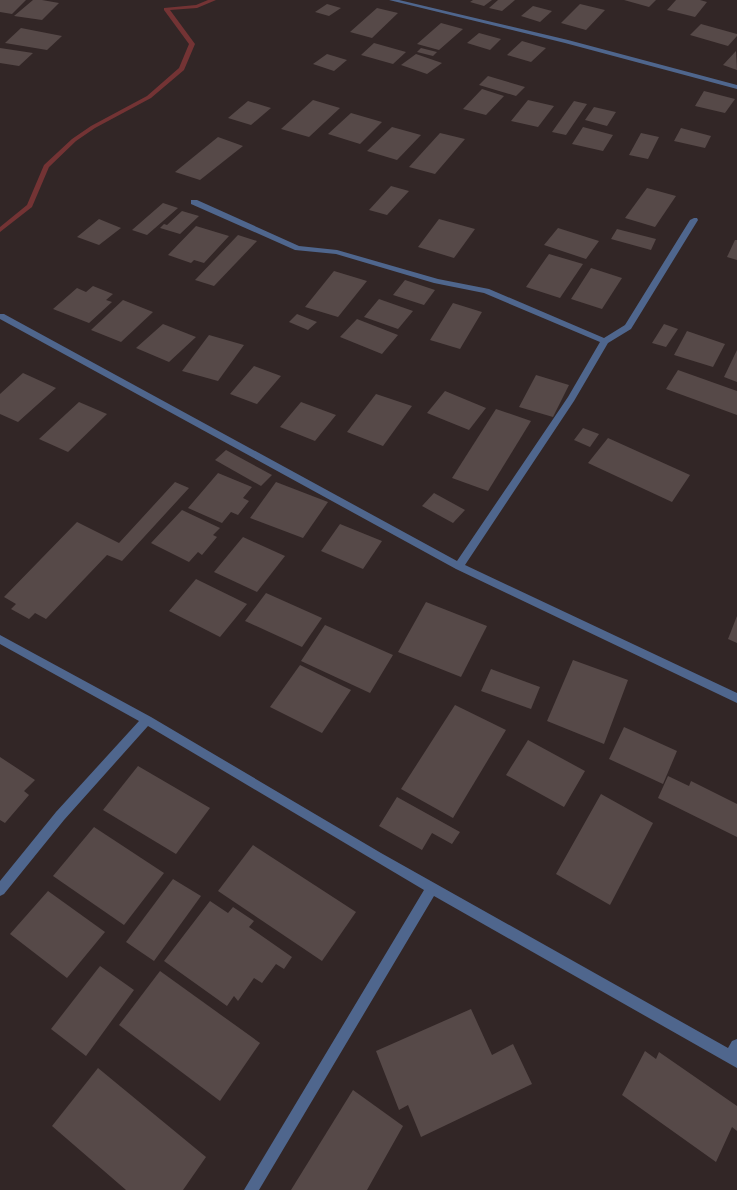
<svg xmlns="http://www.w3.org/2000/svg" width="737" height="1190" font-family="Merriweather,serif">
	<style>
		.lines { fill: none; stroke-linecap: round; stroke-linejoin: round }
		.stream { fill: #733334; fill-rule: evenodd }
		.building { fill: #564948 }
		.minor { fill: #4f668d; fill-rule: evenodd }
	</style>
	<rect width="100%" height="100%" fill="#322626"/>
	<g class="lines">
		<polygon class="stream" points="208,0 216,0 197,8 170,10 195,44 184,70 151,98 95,128 76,141 49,167 32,207 0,232 0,227 27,205 44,165 72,139 91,126 147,96 179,68 189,44 164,10 164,8 196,5"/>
	</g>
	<g class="building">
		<polygon points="0,0 26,0 12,14 0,12"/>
		<polygon points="33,0 42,0 59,3 42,20 14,16"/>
		<polygon points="473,0 492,0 484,6 470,2"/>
		<polygon points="498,0 515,0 502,11 489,8"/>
		<polygon points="624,0 656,0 649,7"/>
		<polygon points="676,0 700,0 707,2 695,17 667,10"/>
		<polygon points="327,4 341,8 329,16 315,12"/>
		<polygon points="580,4 605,10 586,30 561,23"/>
		<polygon points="533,6 552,11 540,22 521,16"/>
		<polygon points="377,8 398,13 372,38 350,32"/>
		<polygon points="441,23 463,29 439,50 417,44"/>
		<polygon points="701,24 737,34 737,36 728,46 690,35"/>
		<polygon points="21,28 62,36 47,50 5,43"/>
		<polygon points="479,33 501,39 490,50 467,43"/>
		<polygon points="522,41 546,48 531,62 507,55"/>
		<polygon points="374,43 406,52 393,64 361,55"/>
		<polygon points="0,48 33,53 19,66 0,63"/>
		<polygon points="421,48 437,52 433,56 417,52"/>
		<polygon points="736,51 737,70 723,65"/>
		<polygon points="327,54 347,60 334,71 313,64"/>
		<polygon points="416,54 442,63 427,74 401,65"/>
		<polygon points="488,76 525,87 516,96 479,85"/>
		<polygon points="482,89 504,96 486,115 463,109"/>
		<polygon points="704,91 735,99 725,113 695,106"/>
		<polygon points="313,100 340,108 309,137 281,129"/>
		<polygon points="528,100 554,106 538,127 511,121"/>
		<polygon points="248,101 271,108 251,125 228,118"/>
		<polygon points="574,101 587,104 566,135 552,132"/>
		<polygon points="594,107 616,112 607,126 585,120"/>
		<polygon points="351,113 382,122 360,144 328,134"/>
		<polygon points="392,127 421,135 397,160 367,151"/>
		<polygon points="583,127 613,135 603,151 572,144"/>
		<polygon points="681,128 711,136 705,148 674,141"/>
		<polygon points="440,133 465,139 435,174 409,167"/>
		<polygon points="641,133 659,137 648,159 629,155"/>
		<polygon points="218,137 243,146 200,180 175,172"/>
		<polygon points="391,186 409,191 387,215 369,210"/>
		<polygon points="647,188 676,196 655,227 625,218"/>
		<polygon points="163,203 178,208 147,235 132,230"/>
		<polygon points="182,211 199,216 180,234 160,228 164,224 167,225"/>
		<polygon points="99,219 121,228 99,245 77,237"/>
		<polygon points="439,219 475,229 454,258 418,247"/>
		<polygon points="196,226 229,236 204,263 194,260 191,263 168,255"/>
		<polygon points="558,228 599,241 586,259 544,245"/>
		<polygon points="617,229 656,239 651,250 611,239"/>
		<polygon points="238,235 257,241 214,286 195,280"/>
		<polygon points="735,240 737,240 737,260 727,257"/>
		<polygon points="549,254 583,264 560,298 526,287"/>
		<polygon points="591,268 622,278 602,309 571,299"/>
		<polygon points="334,271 367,281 338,317 305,307"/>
		<polygon points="405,280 435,290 424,305 393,295"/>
		<polygon points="93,286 113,294 106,300 112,302 89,323 53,309 77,288 86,292"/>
		<polygon points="379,299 413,311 398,329 364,317"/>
		<polygon points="123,300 153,312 121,342 91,330"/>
		<polygon points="453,303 482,312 460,349 430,340"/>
		<polygon points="297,314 317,322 308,330 289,322"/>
		<polygon points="357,319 398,335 382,354 340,337"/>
		<polygon points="163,324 196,337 169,362 136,348"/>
		<polygon points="664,324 678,329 666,347 652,343"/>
		<polygon points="687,331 725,344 713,367 674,355"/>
		<polygon points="209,335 244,345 218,381 182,371"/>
		<polygon points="737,350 737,382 724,377"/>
		<polygon points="254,366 281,376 257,404 230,394"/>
		<polygon points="678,370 737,391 737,415 666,389"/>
		<polygon points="23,373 56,388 18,422 0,414 0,394"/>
		<polygon points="536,375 569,385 553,417 519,407"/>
		<polygon points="445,391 486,408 469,430 427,413"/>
		<polygon points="376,394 412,406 383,446 347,432"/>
		<polygon points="79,402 107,414 68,452 39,439"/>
		<polygon points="301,402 336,415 315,441 280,427"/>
		<polygon points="496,409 531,421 488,491 452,478"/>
		<polygon points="583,428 599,434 590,447 574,440"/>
		<polygon points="608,438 690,475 672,502 588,463"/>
		<polygon points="226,450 272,475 261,486 215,460"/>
		<polygon points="218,473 252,487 243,498 249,501 238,515 231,512 222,523 188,508"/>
		<polygon points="175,482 189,488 122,561 107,555 46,619 35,613 29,619 11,609 16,604 4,597 77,522 119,543"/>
		<polygon points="276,482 328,502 303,538 250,518"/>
		<polygon points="434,493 465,510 453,523 422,506"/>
		<polygon points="182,510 220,528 213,535 217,537 202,555 198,552 189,562 151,543"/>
		<polygon points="340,524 382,541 363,569 321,551"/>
		<polygon points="243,537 285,556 257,592 214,572"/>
		<polygon points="196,579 247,604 220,637 169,611"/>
		<polygon points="266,593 322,618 302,647 245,621"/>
		<polygon points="426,602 487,626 461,677 398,652"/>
		<polygon points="737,616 737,643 728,639"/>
		<polygon points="325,625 393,655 370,693 301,661"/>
		<polygon points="573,660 628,680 604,744 547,721"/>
		<polygon points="300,665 351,690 322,733 270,707"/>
		<polygon points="491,669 540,687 531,709 481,691"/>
		<polygon points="455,705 506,730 453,818 401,789"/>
		<polygon points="624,727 677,751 663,784 609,759"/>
		<polygon points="528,740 585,771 564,807 506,775"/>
		<polygon points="0,757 35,780 24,791 29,795 5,823 0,820"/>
		<polygon points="138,766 210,808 176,854 103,810"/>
		<polygon points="668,776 689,786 691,781 737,804 737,837 658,798"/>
		<polygon points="601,794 653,823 610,905 556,874"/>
		<polygon points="397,797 460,832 452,844 432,833 422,850 379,826"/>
		<polygon points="94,827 164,873 124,925 53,876"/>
		<polygon points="253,845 356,912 322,961 218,891"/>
		<polygon points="173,879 201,896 154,961 126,942"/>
		<polygon points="48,891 105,932 67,978 10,934"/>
		<polygon points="210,901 228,913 233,907 254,921 249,927 292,957 284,969 276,964 262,983 254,978 238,1001 234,996 227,1006 164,961"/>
		<polygon points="100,966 134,990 86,1056 51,1029"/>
		<polygon points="160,971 260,1043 220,1101 119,1025"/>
		<polygon points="471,1009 492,1055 513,1044 532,1084 421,1137 408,1105 399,1110 376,1051"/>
		<polygon points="645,1051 656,1059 659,1052 737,1106 737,1131 732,1127 716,1162 622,1095"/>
		<polygon points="98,1068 206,1157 183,1190 126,1190 52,1126"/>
		<polygon points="353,1090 403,1126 367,1190 291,1190"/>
	</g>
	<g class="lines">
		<g class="minor">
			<polygon points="389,0 399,0 568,40 737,85 737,89 565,43"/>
			<polygon points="191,200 197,200 299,246 337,250 438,279 489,289 604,338 625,325 690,220 694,218 697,218 698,220 631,329 608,343 574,401 465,565 737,693 737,703 456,569 0,319 0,314 4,314 457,561 568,397 600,342 484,293 434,283 336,254 295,250 191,204"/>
			<polygon points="0,635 151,717 381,853 728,1048 732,1041 737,1039 737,1068 434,896 259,1190 244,1190 424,890 148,726 64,820 4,894 0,896 0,881 56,812 139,721 0,644"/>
		</g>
	</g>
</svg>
